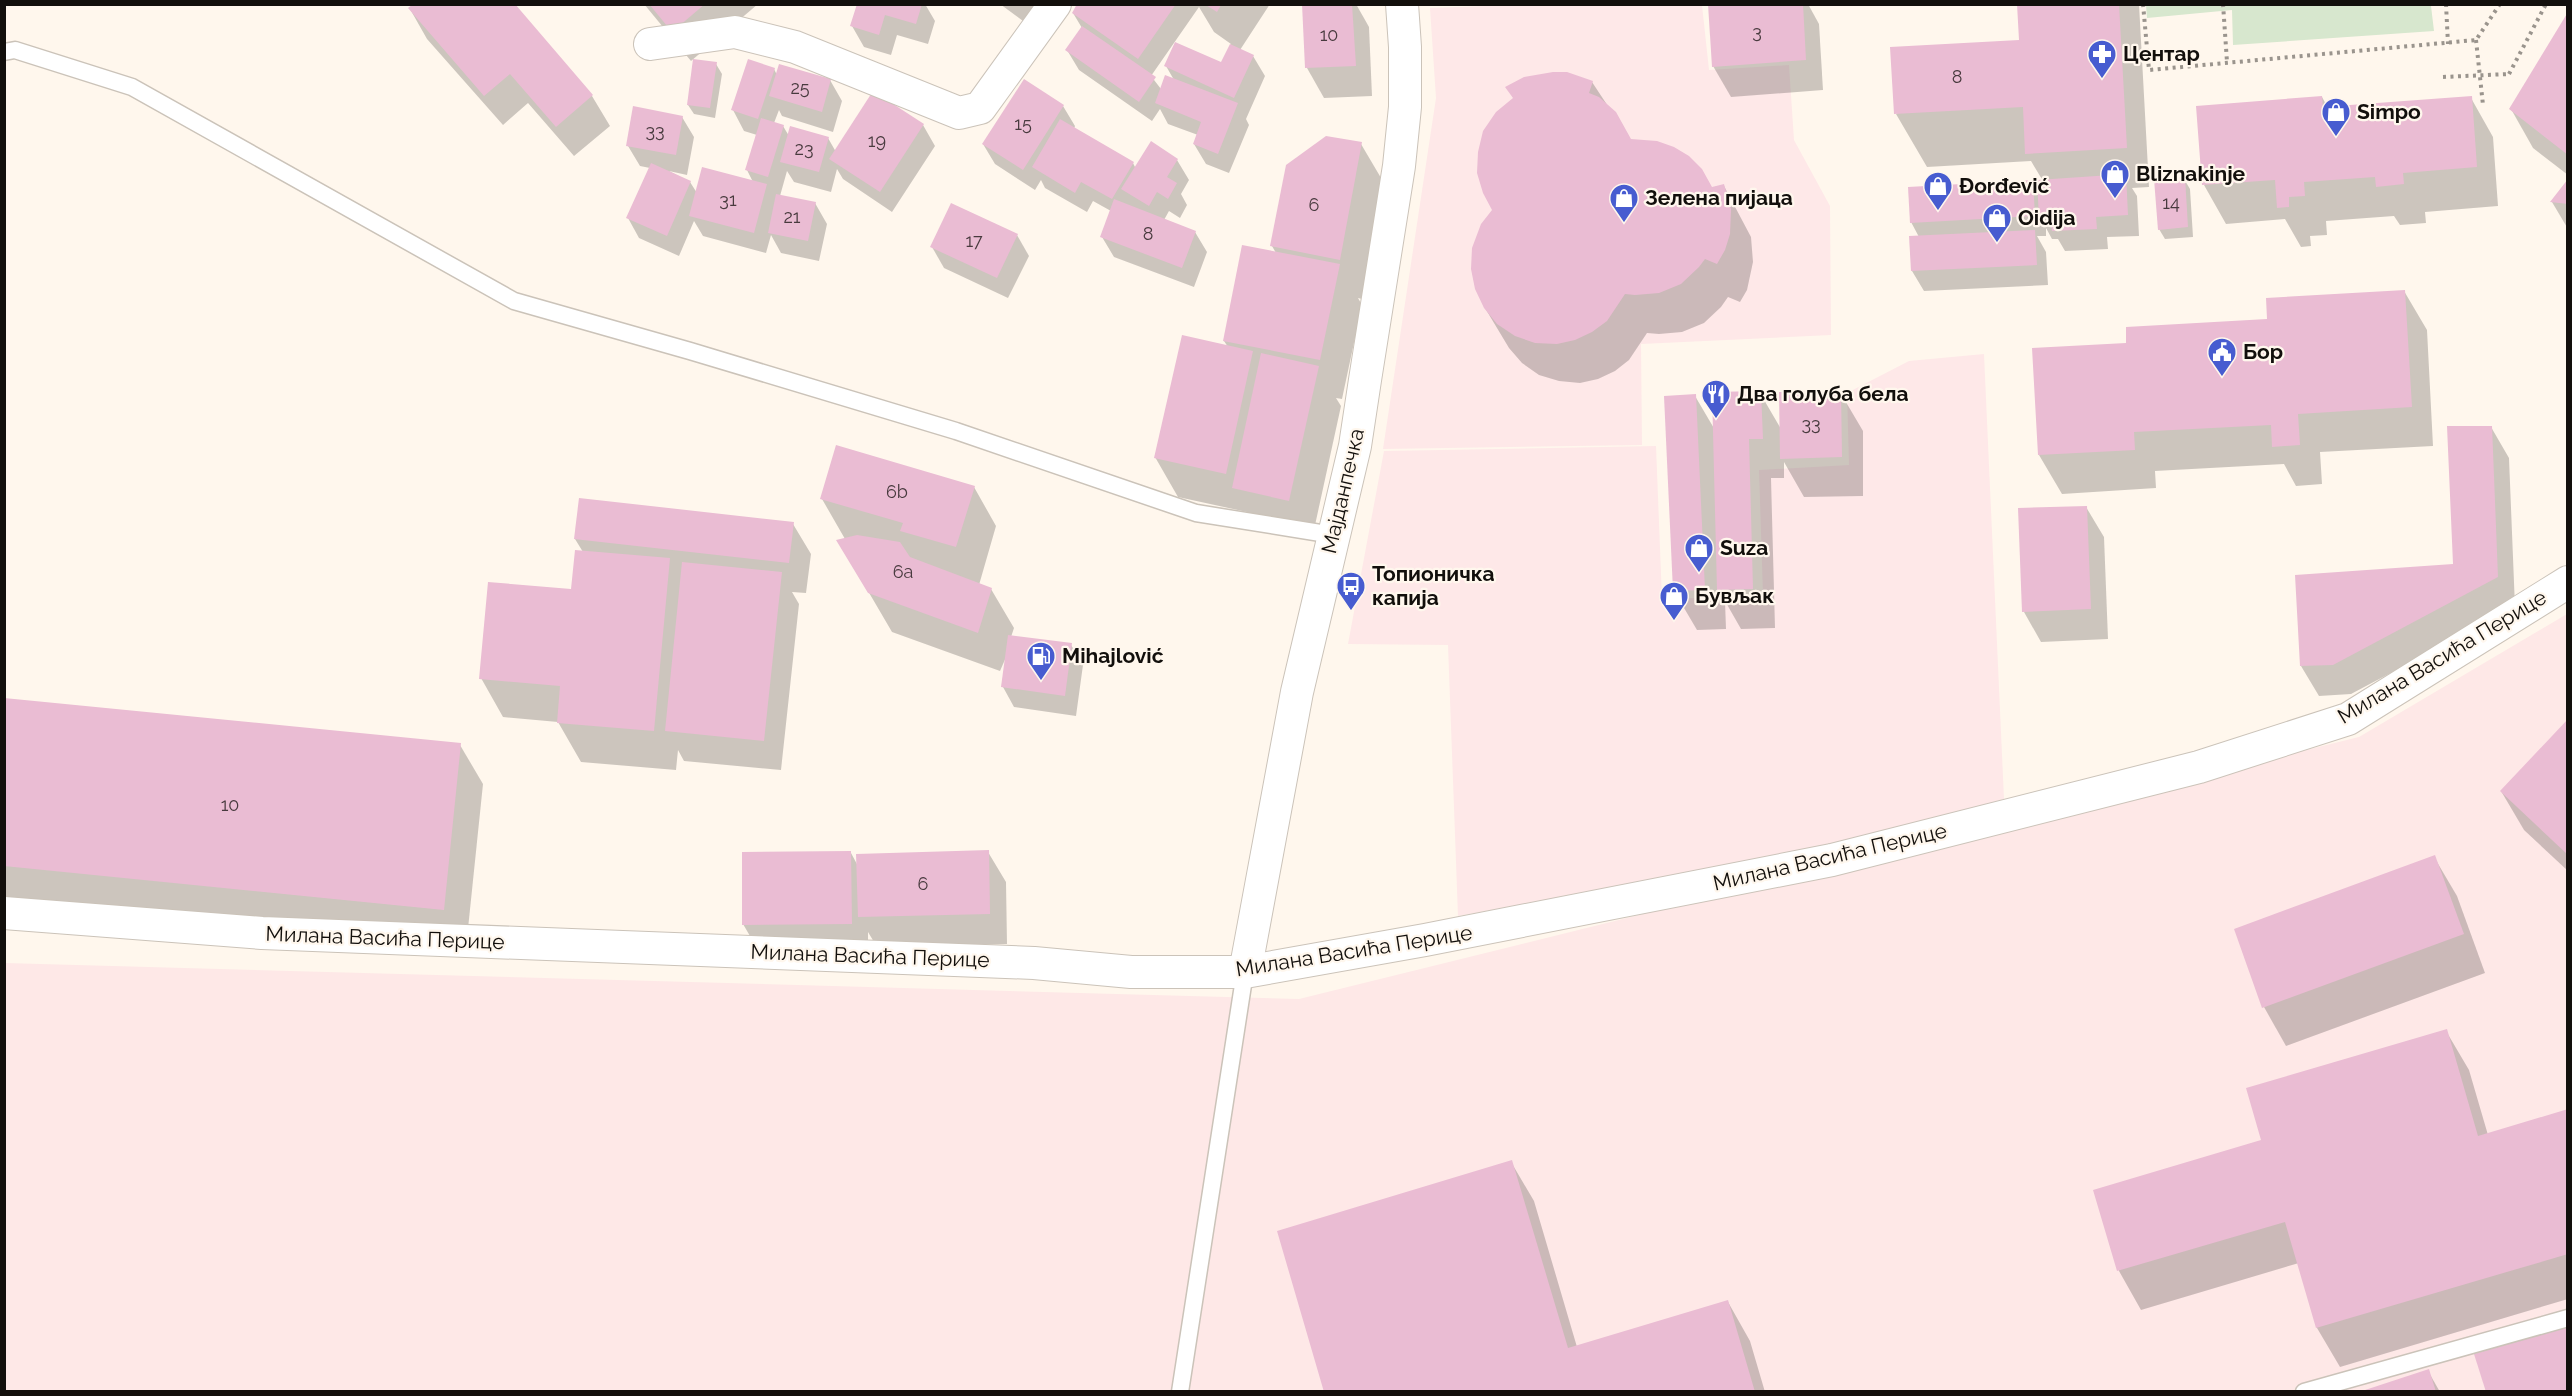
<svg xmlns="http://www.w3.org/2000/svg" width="2572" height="1396" font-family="Raleway,sans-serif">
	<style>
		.commercial { fill: #fee8e8 }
		.industrial { fill: #fee8e7 }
		.green { fill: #d7e7ce }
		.shadow { fill: #0003; fill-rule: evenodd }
		.building { fill: #eabcd3 }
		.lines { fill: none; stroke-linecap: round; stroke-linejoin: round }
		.service-casing { stroke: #cbc3b9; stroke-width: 19 }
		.minor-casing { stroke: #cbc3b9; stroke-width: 34 }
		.path { stroke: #9a948d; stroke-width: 4; stroke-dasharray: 3 4.5; stroke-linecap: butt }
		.service { stroke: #fff; stroke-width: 16 }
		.minor { stroke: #fff; stroke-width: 32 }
		.path-bridge { stroke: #9a948d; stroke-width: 4; stroke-dasharray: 3 4.5; stroke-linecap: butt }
		.labels { text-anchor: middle; stroke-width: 4.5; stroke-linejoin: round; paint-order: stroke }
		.number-label { font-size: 18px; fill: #483a3e }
		.poi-label { font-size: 21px; font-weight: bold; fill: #120f0c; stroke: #fff7ed; text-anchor: start }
		.street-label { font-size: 21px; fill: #120f0c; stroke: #fff7ed }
	</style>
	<rect width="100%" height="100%" fill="#fff7ed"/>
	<g class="commercial">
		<polygon points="1536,4 1702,5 1709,70 1789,65 1794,140 1830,206 1831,335 1641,344 1642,445 1383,449 1436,98 1430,8"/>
		<polygon points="1984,354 2004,799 1832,849 1458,916 1448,645 1348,644 1384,451 1656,446 1662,599 1763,596 1759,470 1849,465 1847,393 1909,361"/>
	</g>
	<polygon class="industrial" points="2567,614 2567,1391 5,1392 5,963 1299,999 2359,737"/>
	<polygon class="green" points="2146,5 2146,4 2459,5 2431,6 2434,31 2233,45 2232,10 2147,18"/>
	<g class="shadow">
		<polygon points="513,4 592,96 610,126 574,156 528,103 503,125 427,39 410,9"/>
		<polygon points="644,4 758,4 691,61"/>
		<polygon points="858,4 925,4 935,21 928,44 897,35 891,55 864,47 852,26"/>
		<polygon points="1000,4 1042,4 1027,24"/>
		<path d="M1079 4H1270L1240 50 1253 56 1265 76 1246 119 1249 125 1229 173 1206 164 1194 144 1198 135 1168 124 1160 109 1152 121 1079 70 1067 50 1082 28 1073 13ZM1199 7 1214 32 1231 44 1221 64 1166 66 1174 80 1161 89 1151 76Z"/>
		<polygon points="1303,4 1356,4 1369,27 1372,96 1324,98 1307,68"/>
		<polygon points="1709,4 1808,4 1819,24 1823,90 1731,97 1713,66"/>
		<polygon points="2019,4 2139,4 2149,187 2132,188 2137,196 2139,236 2107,237 2108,249 2065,251 2058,239 2052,239 2046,228 2046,236 2037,236 2046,252 2048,285 1924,291 1912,271 1911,237 1919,237 1911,222 2032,182 2039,193 2043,181 2031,161 1927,167 1896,114 2021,41"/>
		<polygon points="2568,15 2568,175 2533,148 2511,109"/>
		<polygon points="716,64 722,74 715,118 694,114 688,105"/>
		<polygon points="774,69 777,75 830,80 842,101 833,132 782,116 779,110 774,123 783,126 789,136 828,138 836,152 923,125 935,146 892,212 843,179 837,169 831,192 794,182 787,171 780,196 815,203 827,224 819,261 781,253 771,235 766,253 703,236 694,221 679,256 639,238 628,218 650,168 640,166 628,146 682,117 694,137 687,175 669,171 690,182 697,193 753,182 747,170 757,135 744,131 733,110"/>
		<polygon points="1592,82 1631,141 1711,189 1724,186 1751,237 1753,262 1747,290 1740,302 1728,297 1721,307 1704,323 1682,332 1659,334 1647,333 1629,360 1615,371 1598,379 1580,383 1559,381 1539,375 1522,363 1509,348 1485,308"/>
		<polygon points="2322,97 2328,108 2471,98 2493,137 2498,206 2425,212 2426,223 2400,225 2394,216 2326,221 2327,235 2310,236 2311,246 2301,247 2285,219 2226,224 2204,185"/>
		<polygon points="1063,106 1075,126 1074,129 1133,163 1136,169 1177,160 1189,180 1181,194 1187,205 1180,218 1169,211 1164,220 1195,232 1207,252 1194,287 1114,257 1102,237 1111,211 1093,201 1087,212 1045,188 1041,180 1035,190 995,164 983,144"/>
		<polygon points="1361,144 1384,183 1362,299 1358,298 1362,305 1342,399 1336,398 1341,406 1312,539 1256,527 1247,512 1178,497 1155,457 1228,347 1224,341 1276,253 1272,246"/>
		<polygon points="2184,179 2190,189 2193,237 2165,239 2159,229"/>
		<polygon points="2568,182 2568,229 2552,202"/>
		<polygon points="1017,235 1029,256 1008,298 944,268 932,247"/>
		<polygon points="2404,291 2427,330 2433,446 2320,452 2322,484 2296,486 2284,464 2155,471 2156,488 2062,494 2039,455 2128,344 2269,321"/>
		<polygon points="1840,392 1863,431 1863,496 1804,497 1784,462 1784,478 1771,478 1775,628 1741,629 1725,601 1726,629 1697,630 1674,591 1665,397 1695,396 1715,430 1760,393 1781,429"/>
		<polygon points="2491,427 2509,458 2515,607 2351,694 2319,696 2301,666 2455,565"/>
		<polygon points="974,487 996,526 979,585 991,589 1014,628 1011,637 1071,645 1083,665 1076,716 1014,707 1003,687 1007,655 1000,671 892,632 861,579 845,539 822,499"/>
		<polygon points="2086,507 2104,537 2108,639 2041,642 2024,612"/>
		<polygon points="793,524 811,554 806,593 792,592 799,604 781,770 684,761 678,750 676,770 581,762 558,722 503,717 481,678 573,591 583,552 575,539"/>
		<polygon points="4,699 460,745 483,784 466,948 4,902"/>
		<polygon points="2568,721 2568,871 2524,830 2501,791"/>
		<polygon points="988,852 1006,882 1007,944 877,947 868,932 868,954 761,955 743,924 851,853 858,866"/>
		<polygon points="2434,857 2457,896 2485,973 2286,1046 2264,1007"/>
		<polygon points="2446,1031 2469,1070 2488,1135 2568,1111 2568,1299 2340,1367 2317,1328 2299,1263 2141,1310 2119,1271 2095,1191 2263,1141"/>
		<polygon points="1511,1162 1534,1201 1577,1347 1728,1302 1750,1341 1765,1392 1326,1392"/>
		<polygon points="2428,1371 2440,1392 2365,1392"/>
	</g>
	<g class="building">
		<polygon points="413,4 515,4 593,95 556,127 510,74 484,96 408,8"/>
		<polygon points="649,4 705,4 672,32"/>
		<polygon points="857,4 922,4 916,24 885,15 879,35 850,26"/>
		<polygon points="1077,4 1176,4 1138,59 1072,13"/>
		<polygon points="1302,4 1352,4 1356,66 1305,68"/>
		<polygon points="1708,4 1803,4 1806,60 1712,67"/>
		<polygon points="2017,4 2119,4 2127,148 2025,154 2023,107 1894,114 1890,47 2019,40"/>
		<polygon points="1206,5 1221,5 1217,12"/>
		<polygon points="2568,12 2568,155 2509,109"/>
		<polygon points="1082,26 1156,77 1139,102 1065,50"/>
		<polygon points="1175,42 1221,62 1230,44 1254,55 1234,98 1164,66"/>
		<polygon points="693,59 717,62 710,108 687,105"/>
		<polygon points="748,59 775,68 758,119 731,110"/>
		<polygon points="779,64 831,79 822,112 769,96"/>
		<polygon points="1553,72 1567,72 1593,81 1589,93 1599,97 1616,112 1631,139 1657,141 1674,147 1689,156 1702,169 1712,187 1724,184 1731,209 1730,234 1725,250 1717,264 1705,259 1699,267 1681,284 1659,293 1635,295 1625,294 1607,321 1592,332 1575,340 1557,344 1535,343 1515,336 1497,324 1484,308 1475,289 1471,269 1472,248 1481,224 1492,210 1483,193 1477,173 1478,152 1483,131 1496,112 1513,98 1505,87 1524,77"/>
		<polygon points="1165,75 1238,103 1218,154 1193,144 1201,122 1155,103"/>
		<polygon points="1024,79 1064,105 1023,170 982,144"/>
		<polygon points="873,91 924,124 880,192 829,159"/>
		<polygon points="2322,96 2323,107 2472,96 2477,167 2403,173 2404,184 2376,187 2375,177 2304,182 2305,196 2289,197 2289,207 2277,208 2275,180 2202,185 2196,106"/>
		<polygon points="633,106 683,116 676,155 626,146"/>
		<polygon points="761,118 784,125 768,177 745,170"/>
		<polygon points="1060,119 1134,162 1112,199 1081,182 1075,193 1032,167"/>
		<polygon points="790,126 829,137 819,172 780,162"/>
		<polygon points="1326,136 1362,142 1340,260 1270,246 1286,165"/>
		<polygon points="1151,141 1178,159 1167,177 1177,183 1168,199 1157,192 1149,206 1121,189"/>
		<polygon points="651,163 691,181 667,236 626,218"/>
		<polygon points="702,167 767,184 754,233 689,216"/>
		<polygon points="2126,174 2128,215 2096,217 2097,229 2052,231 2051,218 2039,219 2037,180"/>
		<polygon points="2185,177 2188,227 2158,230 2154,179"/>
		<polygon points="2568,179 2568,204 2550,202"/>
		<polygon points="2033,180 2035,216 1910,223 1908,187"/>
		<polygon points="776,194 816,202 808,241 768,233"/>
		<polygon points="1114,199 1196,231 1182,268 1100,237"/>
		<polygon points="951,203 1018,234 997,278 930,247"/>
		<polygon points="2035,230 2037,265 1911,271 1909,236"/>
		<polygon points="1242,245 1340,264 1320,360 1223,341"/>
		<polygon points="2405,290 2412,407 2298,414 2300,445 2272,447 2271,425 2134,432 2135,450 2038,455 2032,348 2126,343 2126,327 2267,319 2266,298"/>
		<polygon points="1182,335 1253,351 1226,474 1154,458"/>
		<polygon points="1261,353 1319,366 1289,501 1232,488"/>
		<polygon points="1761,391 1763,439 1749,439 1753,589 1717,590 1712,392"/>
		<polygon points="1841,391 1842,457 1780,459 1779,392"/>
		<polygon points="1696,394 1705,590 1673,591 1664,396"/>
		<polygon points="2447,426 2492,426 2498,577 2333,665 2300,666 2295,575 2453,564"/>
		<polygon points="836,445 975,486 956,547 900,531 903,523 820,499"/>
		<polygon points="579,498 794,522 789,563 574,539"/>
		<polygon points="2087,506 2091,609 2022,612 2018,508"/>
		<polygon points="857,535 900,542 910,557 992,588 978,633 868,593 836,540"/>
		<polygon points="575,550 670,558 654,731 557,723 560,686 479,679 488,582 571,589"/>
		<polygon points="682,562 782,572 764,741 665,731"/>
		<polygon points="1008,635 1072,643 1065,696 1001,687"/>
		<polygon points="4,698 461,743 444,910 4,866"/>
		<polygon points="2568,719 2568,855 2500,791"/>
		<polygon points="989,850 990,914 858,917 856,854"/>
		<polygon points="851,851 852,924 742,925 742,852"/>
		<polygon points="2435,855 2464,934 2262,1008 2234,929"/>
		<polygon points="2447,1029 2478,1136 2568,1109 2568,1254 2316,1328 2285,1222 2117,1271 2093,1190 2261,1140 2246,1088"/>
		<polygon points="1512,1160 1568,1348 1728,1300 1755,1392 1324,1392 1277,1231"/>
		<polygon points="2568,1324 2568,1392 2486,1392 2474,1354"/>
		<polygon points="2429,1369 2436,1392 2362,1392 2362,1391"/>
	</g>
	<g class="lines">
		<g class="service-casing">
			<g id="service">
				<polyline points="4,52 15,50 132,87 514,301 690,351 956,431 1196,513 1333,535"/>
				<polyline points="1180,1392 1245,972"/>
				<polyline points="2304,1392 2568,1318"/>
			</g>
		</g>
		<g class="minor-casing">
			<g id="minor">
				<polyline points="650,44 735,32 795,47 959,113 980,108 1055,4"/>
				<polyline points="4,913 262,933 1034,963 1131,972 1245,972 1425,940 1832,860 2199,767 2348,719 2568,582"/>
				<polyline points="1245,972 1297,692 1355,446 1365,380 1399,166 1405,107 1405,47 1402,4"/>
			</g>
		</g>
		<g class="path">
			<polyline points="2143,4 2149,70 2476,40 2500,4"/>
			<polyline points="2223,4 2227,62"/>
			<polyline points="2446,4 2448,44"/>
			<polyline points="2476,40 2483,105"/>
			<polyline points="2509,74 2546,4"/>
		</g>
		<use href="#service" class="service"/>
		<use href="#minor" class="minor"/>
		<polyline class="path-bridge" points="2443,77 2509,74"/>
	</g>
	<defs>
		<g id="pharmacy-pin" transform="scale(1.5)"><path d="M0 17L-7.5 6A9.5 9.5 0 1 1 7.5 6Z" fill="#475cd0" stroke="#fff7ed"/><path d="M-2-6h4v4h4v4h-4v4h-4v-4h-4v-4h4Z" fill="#fff"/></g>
		<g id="shop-pin" transform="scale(1.5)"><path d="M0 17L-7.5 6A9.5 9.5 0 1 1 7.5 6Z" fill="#475cd0" stroke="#fff7ed"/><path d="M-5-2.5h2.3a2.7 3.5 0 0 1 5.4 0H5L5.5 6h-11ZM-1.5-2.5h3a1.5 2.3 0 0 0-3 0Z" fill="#fff"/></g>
		<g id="civic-pin" transform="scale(1.5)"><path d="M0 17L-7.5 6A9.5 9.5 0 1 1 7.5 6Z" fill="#475cd0" stroke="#fff7ed"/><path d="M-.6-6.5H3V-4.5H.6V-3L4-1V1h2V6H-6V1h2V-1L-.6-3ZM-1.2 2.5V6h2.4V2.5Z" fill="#fff"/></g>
		<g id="restaurant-pin" transform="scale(1.5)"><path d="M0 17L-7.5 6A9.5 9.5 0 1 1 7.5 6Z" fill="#475cd0" stroke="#fff7ed"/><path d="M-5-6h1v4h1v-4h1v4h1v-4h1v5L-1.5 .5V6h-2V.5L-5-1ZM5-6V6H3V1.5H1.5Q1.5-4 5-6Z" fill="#fff"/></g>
		<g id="bus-pin" transform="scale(1.5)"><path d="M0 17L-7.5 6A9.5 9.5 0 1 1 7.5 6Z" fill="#475cd0" stroke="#fff7ed"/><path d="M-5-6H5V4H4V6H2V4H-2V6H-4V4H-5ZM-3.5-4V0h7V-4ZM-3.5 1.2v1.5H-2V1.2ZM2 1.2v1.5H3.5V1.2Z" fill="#fff"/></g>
		<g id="fuel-pin" transform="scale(1.5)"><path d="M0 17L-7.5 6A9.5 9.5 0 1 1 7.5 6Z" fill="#475cd0" stroke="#fff7ed"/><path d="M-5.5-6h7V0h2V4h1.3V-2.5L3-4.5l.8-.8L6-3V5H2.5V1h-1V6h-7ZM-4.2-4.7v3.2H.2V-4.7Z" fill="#fff"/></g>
	</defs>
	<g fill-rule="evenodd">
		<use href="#pharmacy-pin" x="2102" y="54"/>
		<use href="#shop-pin" x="2336" y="112"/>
		<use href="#shop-pin" x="2115" y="174"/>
		<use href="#shop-pin" x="1938" y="186"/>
		<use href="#shop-pin" x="1624" y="198"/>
		<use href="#shop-pin" x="1997" y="218"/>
		<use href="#civic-pin" x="2222" y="352"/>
		<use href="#restaurant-pin" x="1716" y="394"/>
		<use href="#shop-pin" x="1699" y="548"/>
		<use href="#bus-pin" x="1351" y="586"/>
		<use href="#shop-pin" x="1674" y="596"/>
		<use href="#fuel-pin" x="1041" y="656"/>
	</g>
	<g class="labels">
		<g class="number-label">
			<text x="1757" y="38">3</text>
			<text x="1329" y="41">10</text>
			<text x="1957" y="83">8</text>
			<text x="800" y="94">25</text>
			<text x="1023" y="130">15</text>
			<text x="655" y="137">33</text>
			<text x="877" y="147">19</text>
			<text x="804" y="155">23</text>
			<text x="728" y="206">31</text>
			<text x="2171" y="209">14</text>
			<text x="1314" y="211">6</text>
			<text x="792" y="223">21</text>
			<text x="1148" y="240">8</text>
			<text x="974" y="247">17</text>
			<text x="1811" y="430">33</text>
			<text x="897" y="498">6b</text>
			<text x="903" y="578">6a</text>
			<text x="230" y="811">10</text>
			<text x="923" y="890">6</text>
		</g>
		<g class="poi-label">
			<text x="2123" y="61">Центар</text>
			<text x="2357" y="119">Simpo</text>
			<text x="2136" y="181">Bliznakinje</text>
			<text x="1959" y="193">Đorđević</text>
			<text x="1645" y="205">Зелена пијаца</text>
			<text x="2018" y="225">Oidija</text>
			<text x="2243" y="359">Бор</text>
			<text x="1737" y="401">Два голуба бела</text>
			<text x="1720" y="555">Suza</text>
			<text x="1372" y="581">Топионичка<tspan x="1372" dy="24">капија</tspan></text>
			<text x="1695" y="603">Бувљак</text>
			<text x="1062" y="663">Mihajlović</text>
		</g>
		<g class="street-label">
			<text transform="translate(1343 491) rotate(-77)" y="7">Мајданпечка</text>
			<text transform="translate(2442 657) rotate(-31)" y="7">Милана Васића Перице</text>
			<text transform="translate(1830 857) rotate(-13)" y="7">Милана Васића Перице</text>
			<text transform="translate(385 938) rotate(2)" y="7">Милана Васића Перице</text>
			<text transform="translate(1354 951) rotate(-9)" y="7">Милана Васића Перице</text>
			<text transform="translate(870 956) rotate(2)" y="7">Милана Васића Перице</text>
		</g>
	</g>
	<rect width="2572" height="1396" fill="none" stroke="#120f0c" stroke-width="12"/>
</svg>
